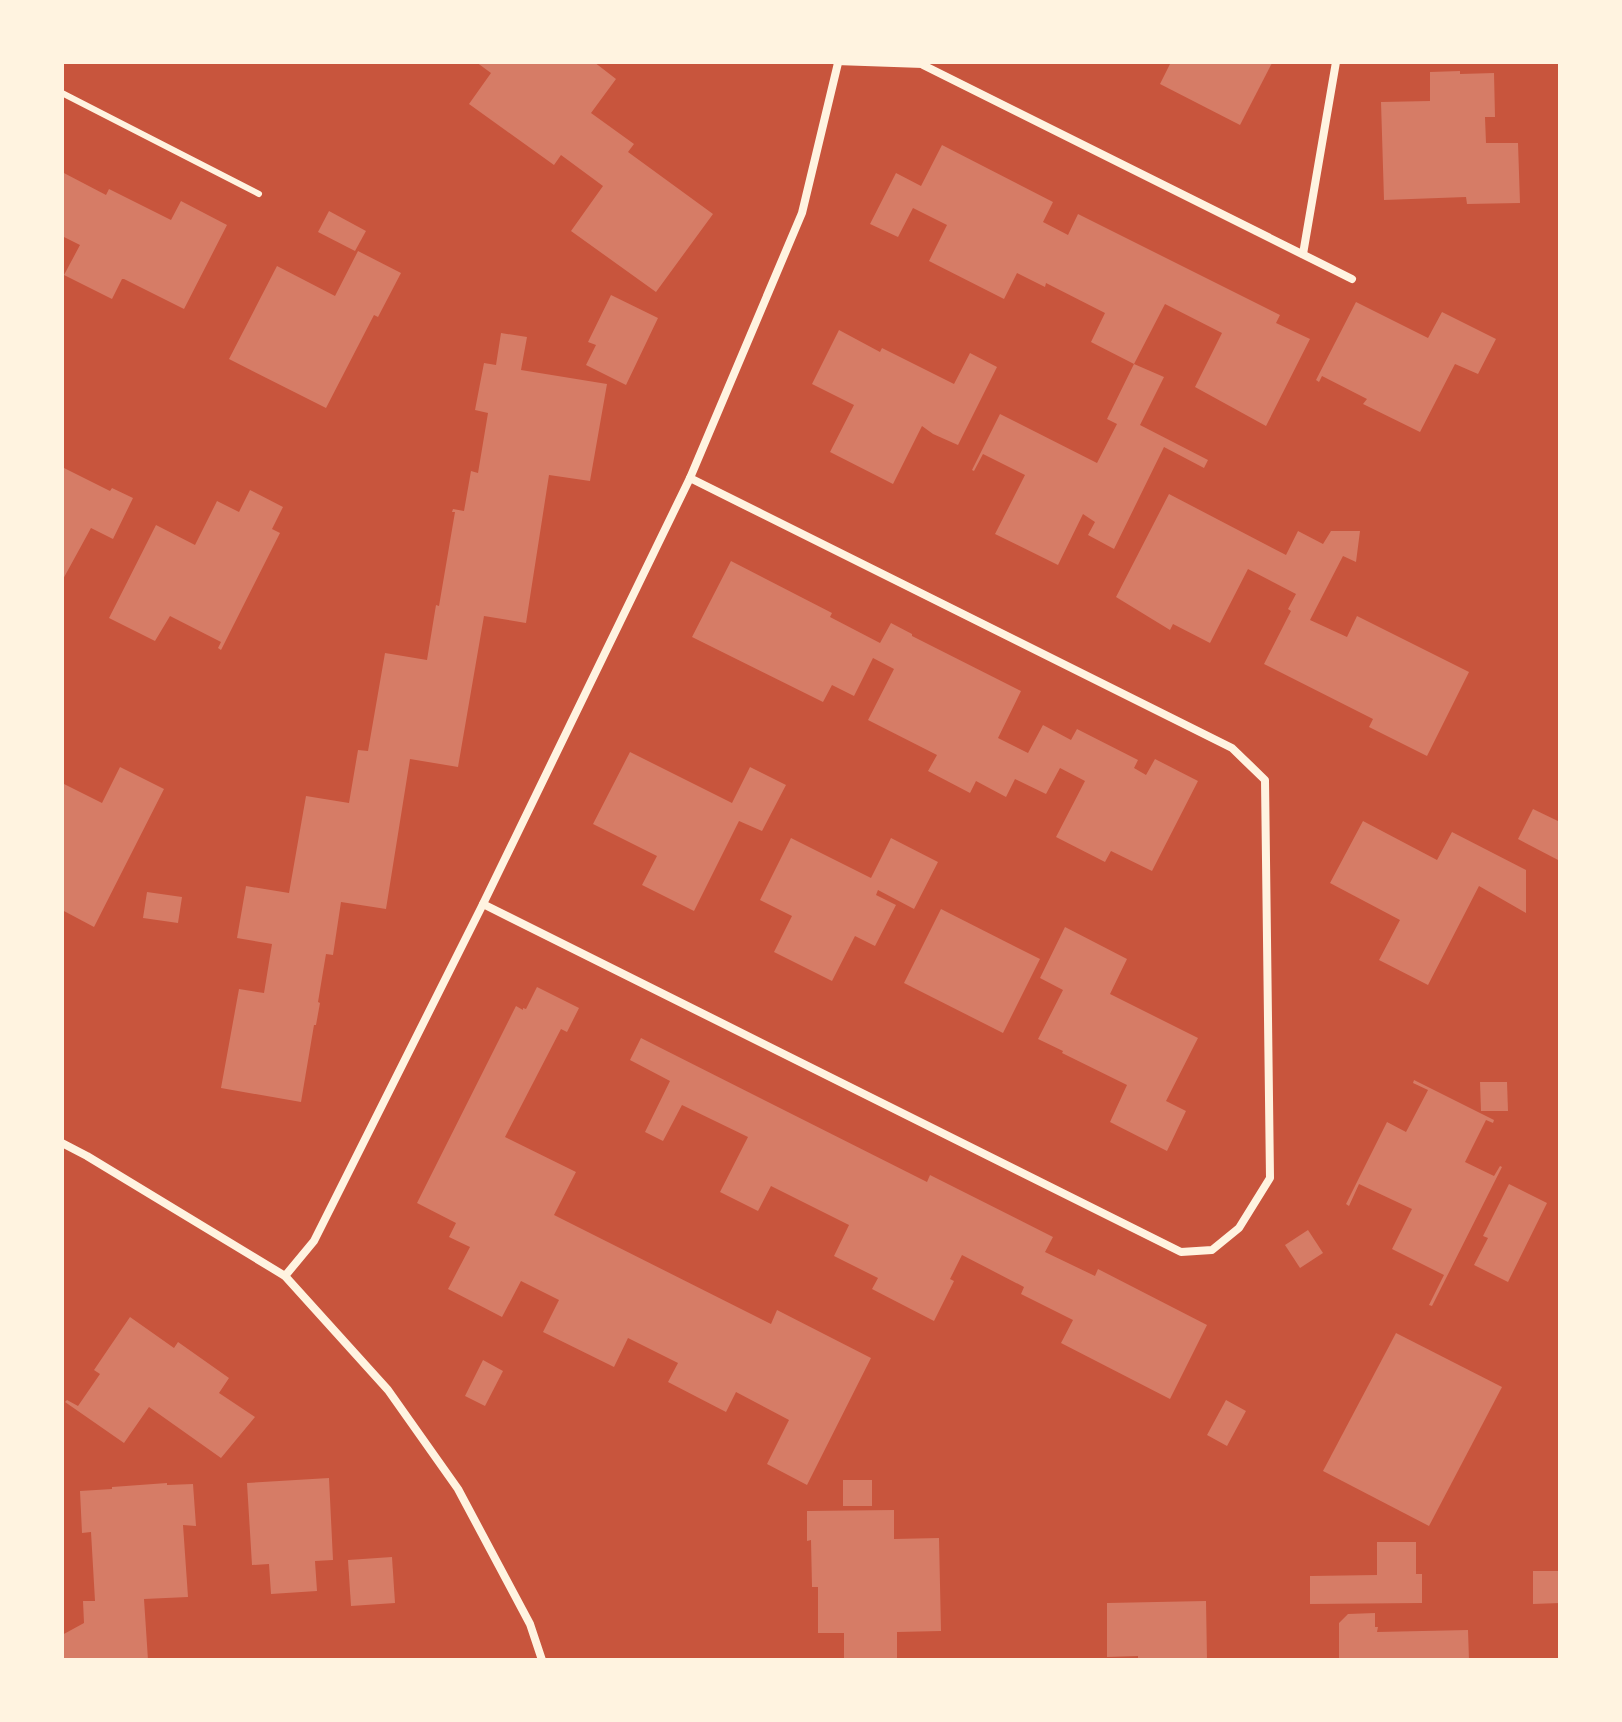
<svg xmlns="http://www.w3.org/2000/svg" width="1622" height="1722" font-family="Mulish,sans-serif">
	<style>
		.building { fill: #d67c66 }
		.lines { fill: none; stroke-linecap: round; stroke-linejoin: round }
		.service { stroke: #fff3e0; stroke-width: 6 }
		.minor { stroke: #fff3e0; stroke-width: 8 }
	</style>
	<rect width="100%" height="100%" fill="#c8553d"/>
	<g class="building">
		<polygon points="476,62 594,62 616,79 591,113 634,144 628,152 713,214 656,292 571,231 603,186 561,155 554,165 469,104 491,73"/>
		<polygon points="1171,62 1270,62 1272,63 1240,125 1160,84"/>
		<polygon points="1460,71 1460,74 1494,73 1495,117 1485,117 1486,143 1518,143 1520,203 1467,204 1466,197 1384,200 1381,102 1430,101 1430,72"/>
		<polygon points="942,145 1053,202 1043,222 1068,235 1078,214 1280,315 1276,323 1310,339 1266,426 1195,387 1222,333 1165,304 1134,364 1164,377 1140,425 1208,460 1204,468 1164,447 1114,549 1088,535 1095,522 1083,514 1058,565 995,534 1025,475 983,454 974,471 972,470 1000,414 1097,463 1117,424 1107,419 1134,364 1091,342 1105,313 1046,283 1045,287 1017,273 1004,299 929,261 947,225 913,208 898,237 870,224 896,173 921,186"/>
		<polygon points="62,172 106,195 109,189 171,220 181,201 227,225 184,309 124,279 122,279 112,299 64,275 80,245 62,236"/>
		<polygon points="329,211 366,231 355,251 318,232"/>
		<polygon points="358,251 401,273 378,317 374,315 326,408 229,359 277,266 335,296"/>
		<polygon points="611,295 658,318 626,385 586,365 596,345 588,342"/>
		<polygon points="1356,302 1428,338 1442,312 1496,339 1478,374 1455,364 1420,432 1363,404 1367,399 1322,376 1319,382 1316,380"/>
		<polygon points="839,330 880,352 882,348 954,384 970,353 997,367 958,445 933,434 922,426 893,484 830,452 854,405 812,384"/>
		<polygon points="501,333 527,337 521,370 607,384 590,481 549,475 526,623 484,616 458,767 410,759 386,909 341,902 333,955 326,954 318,1002 320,1003 316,1025 314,1025 301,1102 221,1088 239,989 264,993 272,944 237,938 246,886 289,893 306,796 349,803 358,750 368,751 385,653 427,660 436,605 439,606 455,512 452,512 453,509 464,511 471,471 478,473 488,413 475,410 484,363 496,365"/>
		<polygon points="62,467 110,491 112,488 133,498 113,539 91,528 62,581"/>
		<polygon points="250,490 283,507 272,529 280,533 221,650 218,648 221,642 170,616 155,641 109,618 156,525 195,545 217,501 239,512"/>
		<polygon points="1169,494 1286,555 1298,531 1323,544 1331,531 1360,531 1356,562 1343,556 1310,620 1347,637 1357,616 1469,672 1427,756 1369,727 1373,719 1264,664 1291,611 1288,609 1296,594 1248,569 1210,643 1173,624 1170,630 1116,597"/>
		<polygon points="731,561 832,613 830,617 880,643 891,623 912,634 912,636 1021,691 998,738 1028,753 1043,725 1071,740 1077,729 1138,760 1134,768 1146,775 1155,759 1198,781 1152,871 1111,851 1105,862 1056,837 1085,781 1060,768 1046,794 1015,779 1006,797 976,781 970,793 928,771 937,755 868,720 894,669 873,658 854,696 832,685 823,702 692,637"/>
		<polygon points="630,752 732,803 750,767 786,785 762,831 739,821 694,911 642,885 657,856 593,824"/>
		<polygon points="120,767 164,789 94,927 62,910 62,783 102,803"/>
		<polygon points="1533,809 1560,822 1560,861 1518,839"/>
		<polygon points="1363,821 1437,860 1452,832 1526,870 1526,913 1479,886 1428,985 1379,960 1400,920 1330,883"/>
		<polygon points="791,838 871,878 891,838 938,862 914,909 878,890 876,895 896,905 875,946 855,936 832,981 774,952 792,916 760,900"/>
		<polygon points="147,892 182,897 178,923 143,918"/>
		<polygon points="941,909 1040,959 1003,1033 904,983"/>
		<polygon points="1065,927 1127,959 1110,994 1198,1038 1166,1101 1186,1111 1167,1151 1110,1122 1127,1085 1062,1053 1063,1051 1038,1039 1063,990 1040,978"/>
		<polygon points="537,987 579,1008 567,1032 561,1029 505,1137 576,1172 554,1215 771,1324 777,1310 871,1358 807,1485 767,1464 789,1420 736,1392 726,1412 668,1382 678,1363 628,1338 614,1367 543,1332 559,1300 521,1281 502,1317 448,1289 470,1247 449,1237 456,1223 417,1203 516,1006 523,1010 523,1008 526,1009"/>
		<polygon points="641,1038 927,1182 930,1175 1053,1237 1045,1252 1095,1276 1098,1269 1207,1325 1170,1399 1061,1343 1073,1320 1021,1294 1024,1287 962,1255 950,1279 954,1281 934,1321 872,1289 878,1278 834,1256 849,1225 771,1186 758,1211 720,1192 748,1137 682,1105 663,1141 645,1132 670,1081 630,1060"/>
		<polygon points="1414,1080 1494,1120 1493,1123 1486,1120 1465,1162 1494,1176 1500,1166 1502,1167 1432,1306 1429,1305 1444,1275 1392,1249 1412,1209 1359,1184 1349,1206 1346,1204 1387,1122 1406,1132 1428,1090 1413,1083"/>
		<polygon points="1480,1082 1507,1082 1508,1111 1481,1111"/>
		<polygon points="1509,1184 1547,1203 1508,1282 1474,1265 1488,1238 1483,1236"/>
		<polygon points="1308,1230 1323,1253 1300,1268 1285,1245"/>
		<polygon points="130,1317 174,1348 178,1342 229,1378 219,1393 255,1417 221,1458 149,1407 124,1443 65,1402 67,1400 78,1406 100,1374 94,1370"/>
		<polygon points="1396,1333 1502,1387 1429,1526 1323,1471"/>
		<polygon points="483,1360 503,1371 485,1406 465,1396"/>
		<polygon points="1226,1400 1246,1411 1227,1446 1207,1435"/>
		<polygon points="329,1478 333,1560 315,1561 317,1591 271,1594 269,1564 252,1565 247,1483"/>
		<rect x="843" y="1480" width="29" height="26"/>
		<polygon points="167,1483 167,1485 193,1484 196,1526 183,1525 188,1597 144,1599 148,1660 62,1660 62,1635 84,1623 83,1601 95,1601 91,1532 82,1533 80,1491 112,1489 112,1487"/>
		<polygon points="894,1510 894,1539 939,1538 941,1631 897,1632 897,1660 844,1660 844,1633 818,1633 818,1587 812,1587 811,1540 807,1541 807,1511"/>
		<polygon points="1377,1542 1416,1542 1416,1574 1422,1574 1422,1603 1310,1604 1310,1576 1377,1575"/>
		<polygon points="392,1557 395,1603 351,1606 348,1560"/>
		<polygon points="1533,1571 1560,1571 1560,1603 1533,1604"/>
		<polygon points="1206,1601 1207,1660 1138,1660 1138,1656 1107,1657 1107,1603"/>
		<polygon points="1375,1613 1375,1627 1378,1627 1377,1632 1468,1630 1469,1660 1339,1660 1339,1623 1348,1614"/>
	</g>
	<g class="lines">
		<g class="service">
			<polyline points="836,62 923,65"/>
			<polyline points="62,93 259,194"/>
		</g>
		<g class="minor">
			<polyline points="924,62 923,65 1352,279"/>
			<polyline points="1303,254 1336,62"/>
			<polyline points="483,904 1181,1252 1212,1250 1239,1228 1270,1178 1265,780 1232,748 690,478"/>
			<polyline points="62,1143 87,1156 285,1276 388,1390 458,1489 530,1624 542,1660"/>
			<polyline points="285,1276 314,1241 483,904 690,478 802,213 838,63"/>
		</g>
	</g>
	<rect width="1622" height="1722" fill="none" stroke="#fff3e0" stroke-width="128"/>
</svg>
